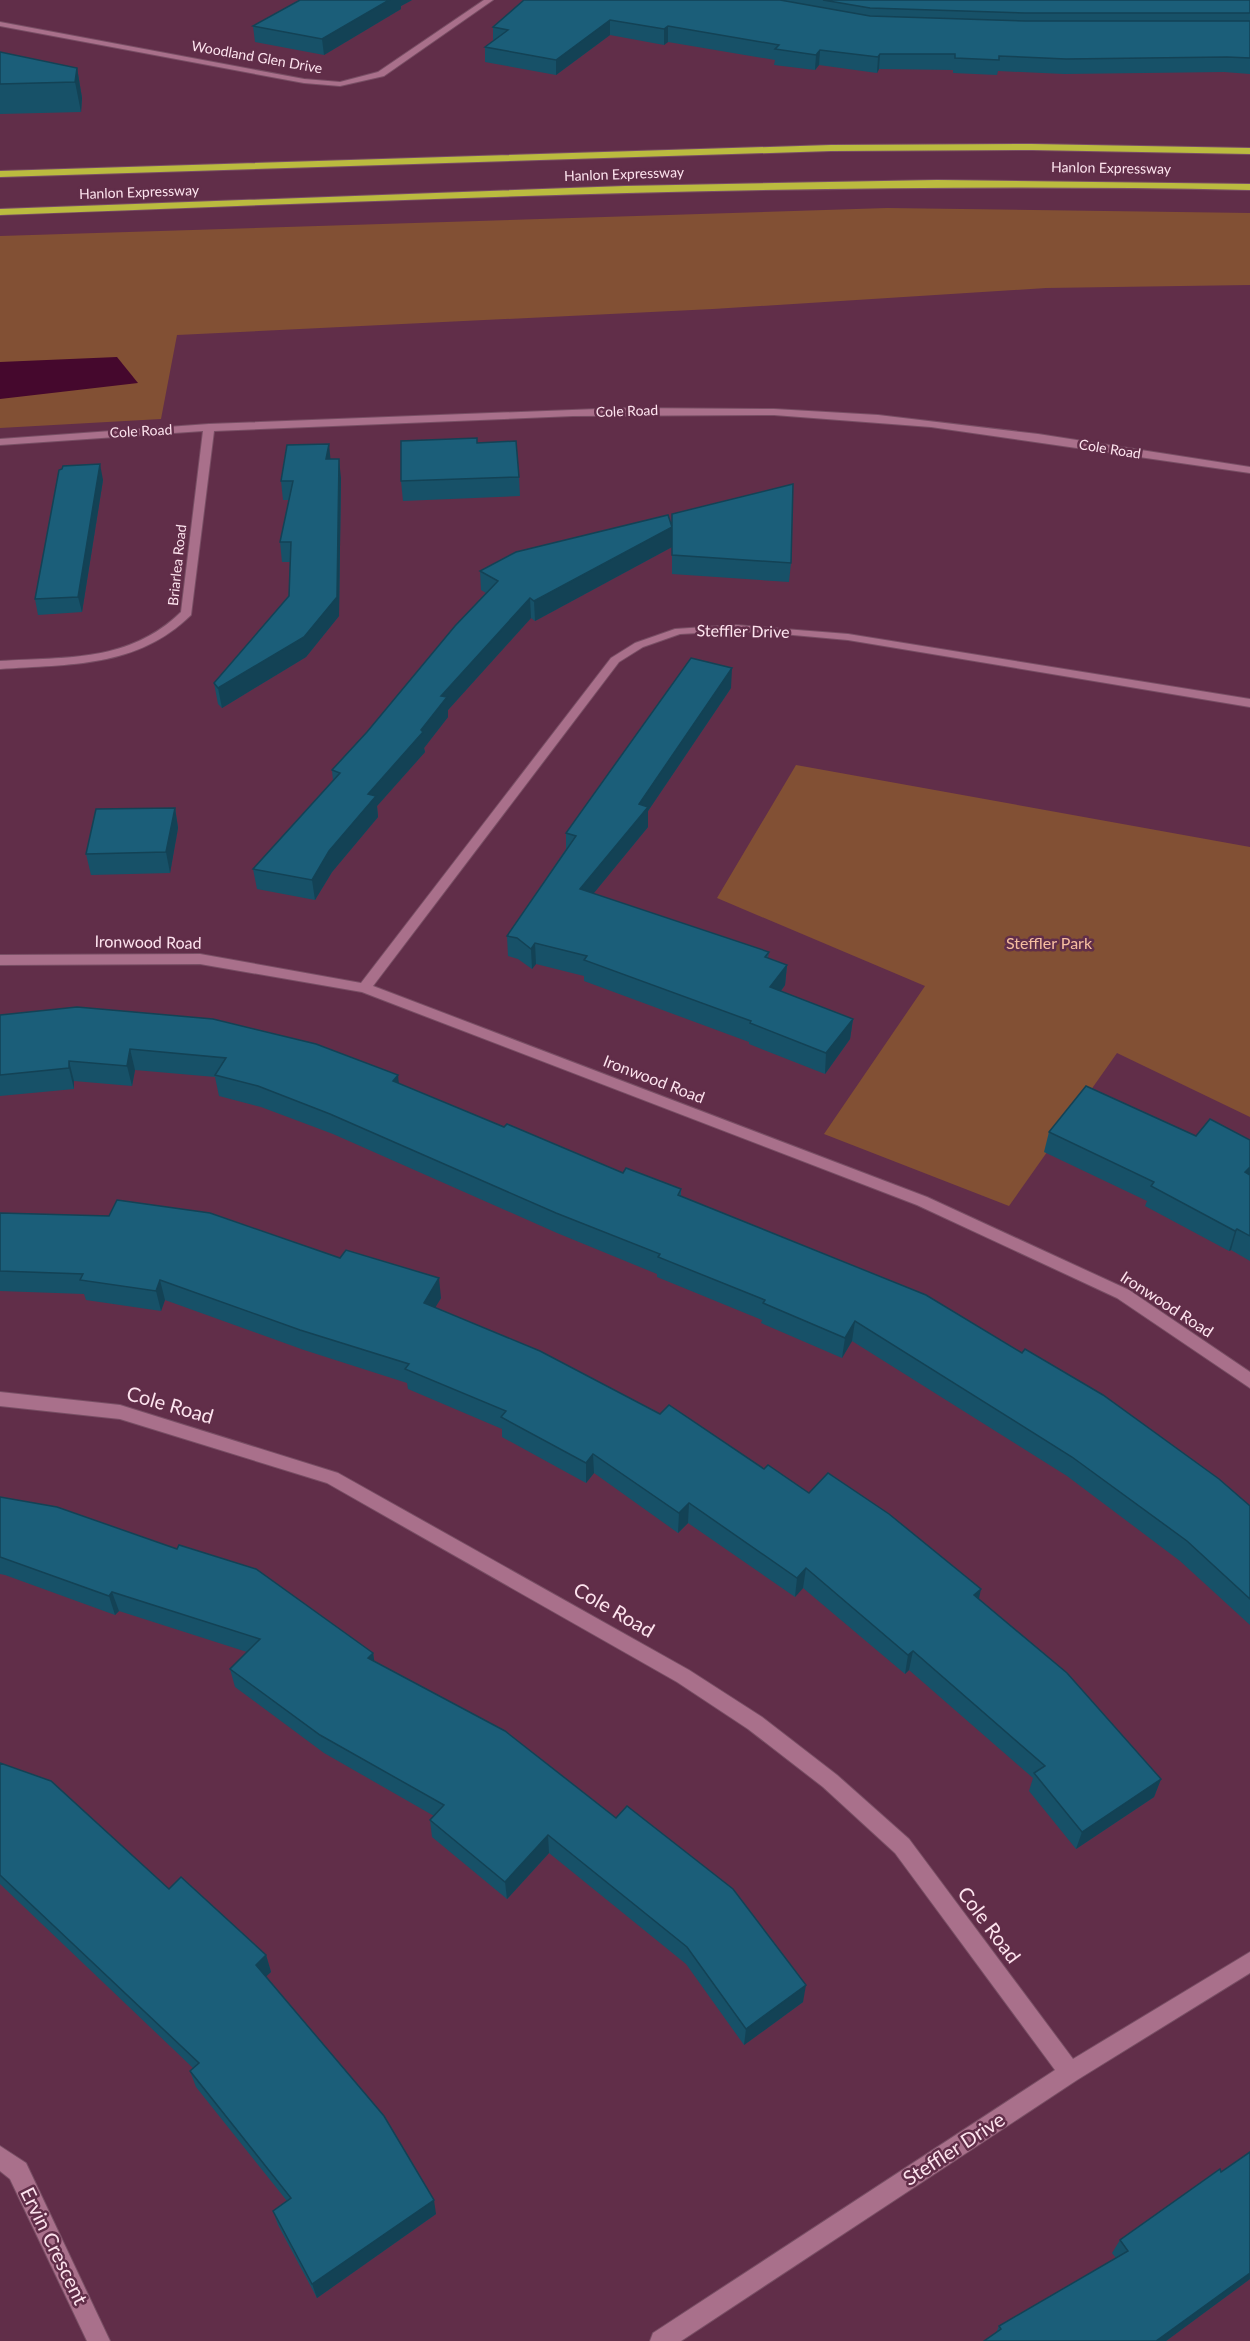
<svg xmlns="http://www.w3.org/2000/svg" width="1250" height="2341" font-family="Lato,sans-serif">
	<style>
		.green { fill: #825034 }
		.water { fill: #45082d }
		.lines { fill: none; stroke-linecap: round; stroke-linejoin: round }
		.minor-casing { stroke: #784e64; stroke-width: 2 }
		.highway-casing { stroke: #784e64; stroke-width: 2 }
		.minor { fill: #a9708b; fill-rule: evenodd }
		.highway { fill: #bbbb3f; fill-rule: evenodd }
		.wall { fill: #175168 }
		.shaded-wall { fill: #134255 }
		.building { fill: #1b5e79; stroke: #134255; stroke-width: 1.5 }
		.labels { text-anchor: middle; stroke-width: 5; stroke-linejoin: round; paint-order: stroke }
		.far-street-label { font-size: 14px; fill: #fde3ee; stroke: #612e49 }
		.street-label { font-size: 16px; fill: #fde3ee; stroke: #612e49 }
		.park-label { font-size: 16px; fill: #f6bea0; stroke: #612e49 }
		.near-street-label { font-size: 20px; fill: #fde3ee; stroke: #612e49 }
	</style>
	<rect width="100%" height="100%" fill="#612e49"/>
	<g class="green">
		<polygon points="887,208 1250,213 1250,285 1046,288 713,309 177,335 161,419 0,428 0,236"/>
		<polygon points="796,765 1250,847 1250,1117 1117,1053 1009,1206 824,1134 925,986 717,898"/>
	</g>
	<polygon class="water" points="117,357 138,383 0,399 0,362"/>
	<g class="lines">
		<g class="minor-casing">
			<g id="minor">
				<polygon points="484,0 493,0 384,76 340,86 304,83 0,26 0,22 304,79 340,82 378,72"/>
				<path d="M623 408 774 409 878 415 1038 434 1250 467V473L931 427 774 415 573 416 214 431 191 615C137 668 70 664 0 669V661C67 657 130 662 181 612L203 431 0 445V439L209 424Z"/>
				<polygon points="735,625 848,634 1250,699 1250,707 848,640 771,633 735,631 680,634 643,647 619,662 373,986 927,1197 1129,1290 1250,1372 1250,1388 1117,1298 917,1205 362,992 200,964 0,965 0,955 200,954 361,983 611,658 635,643 675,629"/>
				<polygon points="0,1392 120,1405 338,1473 689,1670 762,1717 837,1775 909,1839 1073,2059 1250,1952 1250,1973 1077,2080 681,2341 650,2341 653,2333 1055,2070 895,1853 823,1787 748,1729 677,1682 327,1483 120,1419 0,1406"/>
				<polygon points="0,2146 26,2163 110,2341 87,2341 10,2179 0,2171"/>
			</g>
		</g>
		<g class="highway-casing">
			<g id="highway">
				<polygon points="1032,144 1250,148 1250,154 1032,150 831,151 0,177 0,171 831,145"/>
				<path d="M937 180 1250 184V190C833 181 417 199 0 215V209L625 186Z"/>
			</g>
		</g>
		<use href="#minor" class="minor"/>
		<use href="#highway" class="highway"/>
	</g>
	<g class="wall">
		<polygon points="300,0 412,0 401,6 401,9 324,55 255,42 253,26"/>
		<polygon points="524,0 1250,0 1250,74 1224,72 1064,74 998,71 997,75 953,73 953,70 879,69 877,73 819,65 815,70 774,65 775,60 668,42 664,45 610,35 556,75 485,62 485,47 493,41 493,27"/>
		<polygon points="0,52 77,68 82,98 81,112 0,114"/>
		<polygon points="477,443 519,477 520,496 403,501 401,481"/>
		<polygon points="330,459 341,478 339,616 306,657 222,708 218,704 214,683 289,596 290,562 282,562 280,542 289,500 283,500 281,481"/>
		<polygon points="62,469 103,480 82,612 38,615 35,599"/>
		<polygon points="672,527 791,563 789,582 672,574 672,547 535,621 531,618 448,710 448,717 424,748 425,752 377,806 378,817 332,872 315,900 257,889 253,869 333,781 332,770 367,732 486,593 481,590 480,571"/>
		<polygon points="731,688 648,811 648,827 593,894 769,952 768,958 787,965 785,985 781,991 853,1019 850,1039 825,1074 749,1044 749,1042 584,981 584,976 536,964 532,969 518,959 508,956 507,936 566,849 566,833"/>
		<polygon points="175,808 178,828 170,873 91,875 86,854"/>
		<polygon points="0,1015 399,1084 504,1127 623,1173 681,1189 681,1196 1250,1506 1250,1625 1180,1561 1067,1476 852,1341 842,1358 761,1323 762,1320 657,1277 657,1274 557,1233 333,1134 261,1107 219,1096 215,1077 135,1070 132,1086 74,1081 74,1089 0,1096"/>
		<polygon points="1049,1132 1196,1136 1250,1140 1250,1261 1231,1250 1229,1251 1145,1206 1147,1201 1044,1152"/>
		<polygon points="0,1213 441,1298 435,1307 764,1469 809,1493 979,1599 1161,1779 1154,1797 1076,1849 1029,1791 1033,1778 909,1670 905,1674 803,1588 795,1597 688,1523 678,1533 594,1473 586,1483 502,1437 502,1429 408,1389 407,1383 304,1350 165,1300 161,1311 86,1300 84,1294 0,1291"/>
		<polygon points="0,1497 373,1653 374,1661 803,2002 744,2045 686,1964 549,1853 507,1899 432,1837 430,1820 434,1816 324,1753 235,1687 230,1669 247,1652 119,1611 115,1615 5,1575 0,1574"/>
		<polygon points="0,1763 169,1889 266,1955 271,1972 266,1976 436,2214 317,2298 278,2225 273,2211 287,2201 196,2087 190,2071 193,2068 0,1884"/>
		<polygon points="1120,2240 1250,2279 1166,2341 984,2341 996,2333 999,2326 1116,2258 1112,2253"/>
	</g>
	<g class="shaded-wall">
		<polygon points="389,0 412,0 401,6 401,9 324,55 322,39"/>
		<polygon points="610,20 610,35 556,75 556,60"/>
		<polygon points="668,26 668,42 664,45 664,29"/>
		<polygon points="820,50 819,65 815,70 816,55"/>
		<polygon points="880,54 879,69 877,73 878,57"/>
		<polygon points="77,68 82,98 81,112 75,82"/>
		<polygon points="329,444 331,464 326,459"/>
		<polygon points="339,459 341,478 339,616 306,657 222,708 218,688 304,637"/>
		<polygon points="100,464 103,480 82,612 78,597"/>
		<polygon points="672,527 672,547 535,621 534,601"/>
		<polygon points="530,598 531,618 448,710 448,717 424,748 425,752 377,806 378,817 332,872 315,900 312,880 329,851 368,794 421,730 441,696"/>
		<polygon points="732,668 731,688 648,811 648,827 580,910 580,889"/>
		<polygon points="175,808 178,828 170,873 166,852"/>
		<polygon points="535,943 536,964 532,969 531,949"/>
		<polygon points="787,965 785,985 769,1007 770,987"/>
		<polygon points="853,1019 850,1039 825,1074 826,1053"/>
		<polygon points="130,1049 135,1070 132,1086 127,1066"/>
		<polygon points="69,1061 74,1081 74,1089 69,1068"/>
		<polygon points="398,1075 400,1095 393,1081"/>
		<polygon points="1250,1167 1250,1180 1245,1172"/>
		<polygon points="1237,1229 1231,1250 1229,1251 1235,1231"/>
		<polygon points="439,1278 441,1298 426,1323 424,1303"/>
		<polygon points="160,1280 165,1300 161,1311 156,1291"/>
		<polygon points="855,1321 852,1341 842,1358 845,1338"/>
		<polygon points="593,1454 594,1473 586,1483 586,1463"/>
		<polygon points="689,1503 688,1523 678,1533 679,1513"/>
		<polygon points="806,1568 803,1588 795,1597 797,1578"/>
		<polygon points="981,1589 977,1608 974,1595"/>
		<polygon points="112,1592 119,1611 115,1615 109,1596"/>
		<polygon points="913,1651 909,1670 905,1674 908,1655"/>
		<polygon points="373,1653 376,1672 368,1658"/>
		<polygon points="1161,1779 1154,1797 1076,1849 1082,1832"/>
		<polygon points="548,1835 549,1853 507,1899 505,1882"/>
		<polygon points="266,1955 271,1972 261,1981 256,1965"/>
		<polygon points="806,1985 803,2002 744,2045 746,2029"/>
		<polygon points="434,2200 436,2214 317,2298 312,2284"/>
		<polygon points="1250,2273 1250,2279 1166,2341 1156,2341"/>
	</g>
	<g class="building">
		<polygon points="300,0 389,0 322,39 253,26"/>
		<polygon points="524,0 780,0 870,16 1025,21 1250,21 1250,58 1227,57 1066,59 999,56 999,60 955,58 955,54 880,54 878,57 820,50 816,55 775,49 779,45 668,26 664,29 610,20 556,60 485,47 508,30 493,27"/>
		<polygon points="823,0 1250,0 1250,13 1025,13 870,8"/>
		<polygon points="0,52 77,68 75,82 0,84"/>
		<polygon points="477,438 477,443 516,441 519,477 401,481 401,441"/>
		<polygon points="329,444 326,459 339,459 337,597 304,637 218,688 214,683 289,596 291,542 280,542 293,481 281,481 287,445"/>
		<polygon points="100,464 78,597 35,599 59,470 62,469 63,466"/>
		<polygon points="793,484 791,563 672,555 672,527 534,601 530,598 441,696 447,697 421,730 423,732 368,794 376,796 329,851 312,880 253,869 340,773 332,770 367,732 455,626 498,581 480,571 516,552 668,515 672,527 672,514"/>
		<polygon points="691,658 732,668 639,804 648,807 580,889 769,952 765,957 787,965 770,987 853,1019 826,1053 750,1023 751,1021 584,960 587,956 535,943 531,949 517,938 507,936 576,836 566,833"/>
		<polygon points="175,808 166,852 86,854 96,809"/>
		<polygon points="77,1007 213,1019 316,1044 398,1075 393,1081 504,1127 507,1124 623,1173 626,1168 681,1189 678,1195 926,1295 1022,1353 1025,1349 1103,1395 1219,1479 1250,1506 1250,1599 1187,1541 1072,1457 855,1321 845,1338 763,1303 765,1300 658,1257 660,1254 556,1213 330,1114 258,1086 215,1075 226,1058 130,1049 127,1066 69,1061 69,1068 0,1075 0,1015"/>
		<polygon points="1086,1086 1196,1136 1210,1119 1250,1140 1250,1167 1245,1172 1250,1175 1250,1236 1237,1229 1235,1231 1151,1186 1154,1182 1049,1132"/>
		<polygon points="117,1200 210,1213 340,1258 346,1250 439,1278 424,1303 540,1351 660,1414 669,1405 764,1469 768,1465 809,1493 828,1473 889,1514 981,1589 974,1595 1067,1673 1161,1779 1082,1832 1034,1773 1045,1766 913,1651 908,1655 806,1568 797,1578 689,1503 679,1513 593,1454 586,1463 501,1417 506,1411 405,1369 409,1364 300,1330 160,1280 156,1291 80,1280 83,1274 0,1271 0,1213 109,1216"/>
		<polygon points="0,1497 57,1507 177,1549 179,1545 256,1569 373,1653 368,1658 505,1731 616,1818 627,1806 733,1889 806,1985 746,2029 687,1947 548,1835 505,1882 430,1820 444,1805 320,1735 230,1669 260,1639 112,1592 109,1596 0,1557"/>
		<polygon points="0,1763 51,1781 169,1889 181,1877 266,1955 256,1965 384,2116 434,2200 312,2284 273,2211 291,2198 190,2071 199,2063 0,1875"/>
		<polygon points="1250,2152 1250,2273 1156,2341 984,2341 1001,2329 999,2326 1128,2251 1120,2240 1220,2169 1221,2172"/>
	</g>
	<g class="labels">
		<g class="far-street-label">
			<text transform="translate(257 57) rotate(10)" y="5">Woodland Glen Drive</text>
			<text transform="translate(1111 168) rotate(1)" y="5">Hanlon Expressway</text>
			<text transform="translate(624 174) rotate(-2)" y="5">Hanlon Expressway</text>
			<text transform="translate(139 192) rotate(-2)" y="5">Hanlon Expressway</text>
			<text transform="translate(627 411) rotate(-2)" y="5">Cole Road</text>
			<text transform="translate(141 431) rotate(-3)" y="5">Cole Road</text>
			<text transform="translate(1110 449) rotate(9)" y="5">Cole Road</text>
			<text transform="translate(177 565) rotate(-84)" y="5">Briarlea Road</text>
		</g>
		<g class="street-label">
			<text transform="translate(743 631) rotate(1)" y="6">Steffler Drive</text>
			<text transform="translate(148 942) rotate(1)" y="6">Ironwood Road</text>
			<text transform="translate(654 1079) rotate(21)" y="6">Ironwood Road</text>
			<text transform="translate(1167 1304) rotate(33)" y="6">Ironwood Road</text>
		</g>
		<g class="park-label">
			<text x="1049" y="949">Steffler Park</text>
		</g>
		<g class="near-street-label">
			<text transform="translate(170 1405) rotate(16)" y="7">Cole Road</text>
			<text transform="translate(614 1610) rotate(30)" y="7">Cole Road</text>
			<text transform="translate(989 1925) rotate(53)" y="7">Cole Road</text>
			<text transform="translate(954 2149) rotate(-33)" y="7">Steffler Drive</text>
			<text transform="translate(54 2246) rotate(64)" y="7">Ervin Crescent</text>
		</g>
	</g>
</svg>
